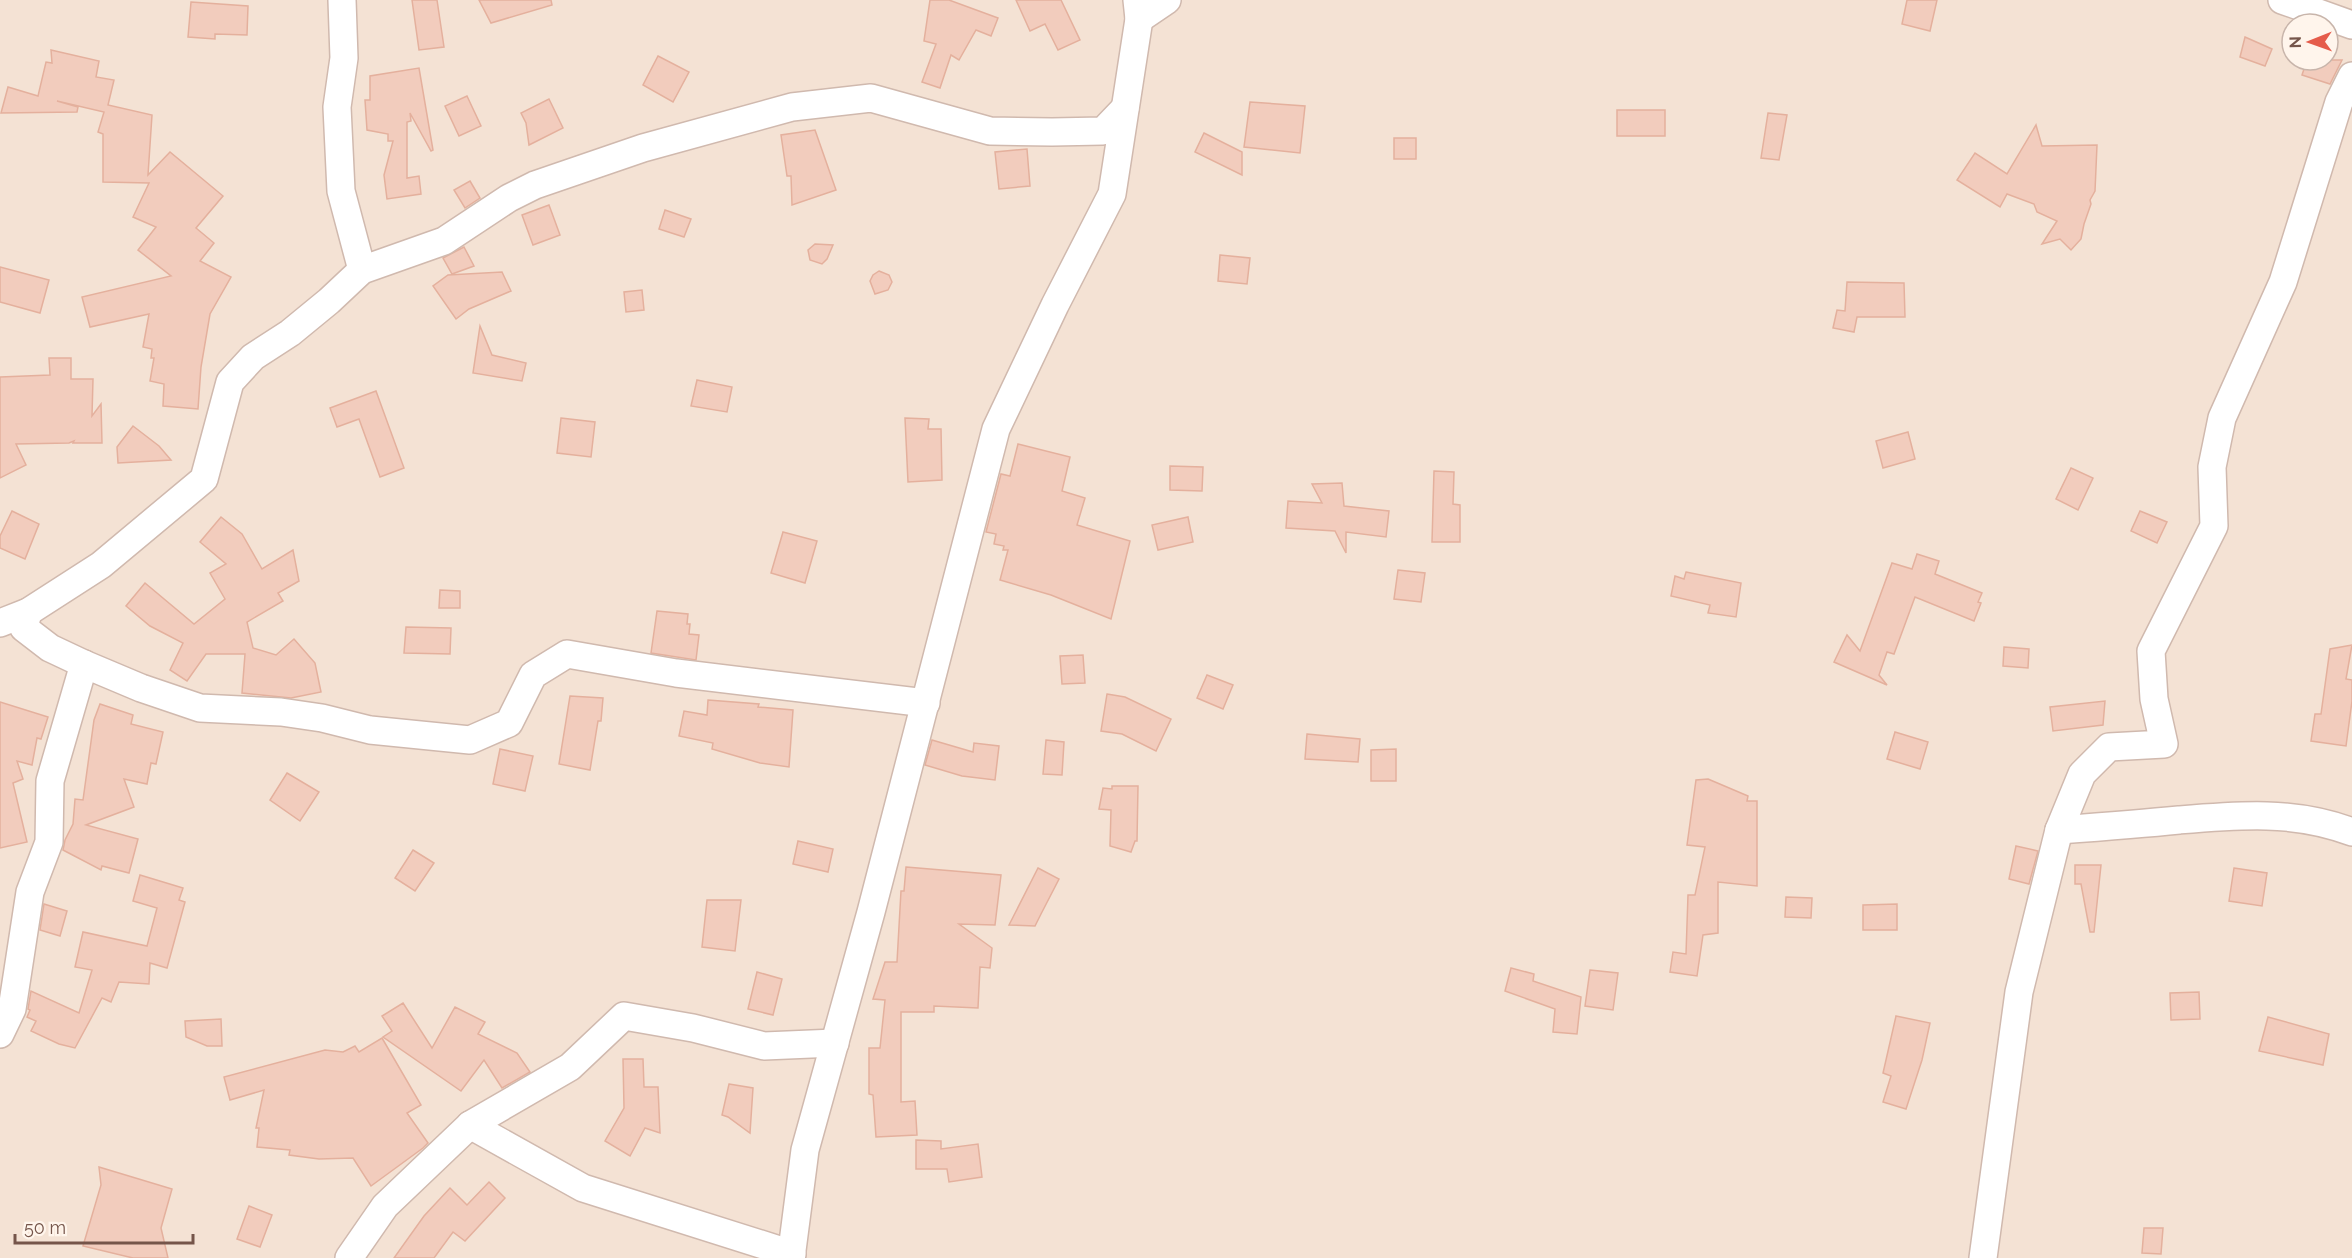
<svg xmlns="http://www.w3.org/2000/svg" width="2352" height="1258" font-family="Raleway,sans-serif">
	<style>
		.residential { fill: #f4e2d4; fill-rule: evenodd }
		.building { fill: #f2ccbd; stroke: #e4b09d; stroke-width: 1.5 }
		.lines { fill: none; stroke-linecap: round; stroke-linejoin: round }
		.minor-casing { stroke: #d0b9ae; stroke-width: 30 }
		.minor { stroke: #fff; stroke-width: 27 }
	</style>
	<rect width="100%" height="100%" fill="#fcf1e5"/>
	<path class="residential" d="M0 0H2352V1258H0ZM2292 24H2328V60H2292Z"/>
	<g class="building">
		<polygon points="412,0 437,0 444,47 419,50"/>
		<polygon points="479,0 551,0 552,5 491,23"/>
		<polygon points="930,0 949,0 998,18 991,36 976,30 959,60 951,55 940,88 922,82 936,44 924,41"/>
		<polygon points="1016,0 1061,0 1080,40 1058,50 1045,24 1030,31"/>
		<polygon points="1907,0 1937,0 1930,31 1902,24"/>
		<polygon points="191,2 248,6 247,35 215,34 215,39 188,37"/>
		<polygon points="2245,37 2272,49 2265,66 2240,57"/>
		<polygon points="51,50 99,61 96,77 114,80 108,105 152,115 148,175 170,152 223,196 196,228 214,243 200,261 231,277 210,314 201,367 198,409 163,406 164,384 150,381 154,358 151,358 152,349 143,347 149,314 90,327 82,297 171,276 138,250 156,227 133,217 149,183 103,182 103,134 98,132 104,112 57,101 78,107 77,112 1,113 8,87 38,96 46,62 52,63"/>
		<polygon points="658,56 689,72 673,102 643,85"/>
		<polygon points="2307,60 2342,60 2330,84 2302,75"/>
		<polygon points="419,68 433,150 431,151 410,113 411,121 407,122 407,178 419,176 421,194 387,199 384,175 393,141 388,141 388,134 367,130 365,100 370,100 370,76"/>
		<polygon points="467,96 481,126 459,136 445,106"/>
		<polygon points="549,99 563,128 529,145 526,123 521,113"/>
		<polygon points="1250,102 1305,106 1300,153 1244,147"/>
		<rect x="1617" y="110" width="48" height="26"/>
		<polygon points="1768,113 1787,115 1779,160 1761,158"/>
		<polygon points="2036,125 2042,146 2097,145 2095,191 2090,200 2091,204 2084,224 2081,239 2071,250 2060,239 2042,244 2057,221 2037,212 2034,204 2007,194 2000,207 1957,180 1975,153 2007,174"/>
		<polygon points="815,130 836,190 792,205 791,176 787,176 781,135"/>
		<polygon points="1204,133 1242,152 1242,175 1195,152"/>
		<rect x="1394" y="138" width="22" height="21"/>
		<polygon points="1027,149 1030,186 999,189 995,152"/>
		<polygon points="470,181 480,198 465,208 454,190"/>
		<polygon points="549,205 560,235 533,245 522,215"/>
		<polygon points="665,210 691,219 684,237 659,229"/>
		<polygon points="815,244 833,245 827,259 822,264 810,260 808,250"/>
		<polygon points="464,247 474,266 452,274 443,258"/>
		<polygon points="1220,255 1250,258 1247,284 1218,281"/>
		<polygon points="0,267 49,280 40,313 0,302"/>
		<polygon points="879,271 889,275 892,282 888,290 875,294 870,281 873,275"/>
		<polygon points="502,272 511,291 469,309 456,319 433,286 448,275"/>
		<polygon points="1847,282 1904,283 1905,317 1857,317 1854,332 1833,328 1837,310 1845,311"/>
		<polygon points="642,290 644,310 626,312 624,292"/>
		<polygon points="480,326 492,355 526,363 522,381 473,373"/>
		<polygon points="49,358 71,358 71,379 93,379 92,416 101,404 102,443 73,443 74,441 69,443 16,444 26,465 0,478 0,377 50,375"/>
		<polygon points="697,380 732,387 727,412 691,406"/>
		<polygon points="376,391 404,468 380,477 359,419 337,427 330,408"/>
		<polygon points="561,418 595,422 591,457 557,453"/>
		<polygon points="905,418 929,419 928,429 941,429 942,480 908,482"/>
		<polygon points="133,426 159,446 171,460 118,463 117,447"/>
		<polygon points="1908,432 1915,459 1883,468 1876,441"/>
		<polygon points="1018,444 1070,457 1062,491 1085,498 1077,525 1130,541 1111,619 1051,595 1000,580 1008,550 1003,550 1004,546 994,544 996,534 986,532 1001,474 1010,476"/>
		<polygon points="1170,466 1203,467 1202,491 1170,490"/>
		<polygon points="2071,468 2093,478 2078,510 2056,499"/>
		<polygon points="1434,471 1454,472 1453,504 1460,505 1460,542 1432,542"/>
		<polygon points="1342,483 1344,506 1389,511 1386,537 1346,532 1346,553 1335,531 1286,528 1288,501 1322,503 1312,484"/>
		<polygon points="12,511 39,524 25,559 0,548 0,536"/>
		<polygon points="2140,511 2167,522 2157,543 2131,531"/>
		<polygon points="221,517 242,534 262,569 293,550 299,581 278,593 283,601 247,622 253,648 276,655 294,639 315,663 321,692 291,698 242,693 245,654 206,654 187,681 170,670 183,643 150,626 126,606 145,583 194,624 225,599 210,573 226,564 200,542"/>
		<polygon points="1188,517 1193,542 1158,550 1152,525"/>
		<polygon points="783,532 817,541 805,583 771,573"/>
		<polygon points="1917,554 1939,561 1935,574 1982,593 1978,602 1981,603 1974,621 1915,597 1894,654 1887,652 1879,675 1887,685 1834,662 1847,635 1860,651 1892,563 1912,569"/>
		<polygon points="1398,570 1425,573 1421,602 1394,599"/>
		<polygon points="1686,572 1741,583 1736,617 1708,613 1710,605 1671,596 1675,576 1684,579"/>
		<polygon points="440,590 460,591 460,608 439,608"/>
		<polygon points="657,611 688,614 687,624 690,624 689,634 699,635 696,660 651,653"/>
		<polygon points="406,627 451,628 450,654 404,653"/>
		<polygon points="2352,645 2346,679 2352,680 2352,701 2346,746 2311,741 2315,714 2321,714 2330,649"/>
		<polygon points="2004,647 2029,649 2028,668 2003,666"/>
		<polygon points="1083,655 1085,683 1062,684 1060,656"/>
		<polygon points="1207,675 1233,685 1223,709 1197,698"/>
		<polygon points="1107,694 1125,697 1171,719 1156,751 1122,734 1101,731"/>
		<polygon points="570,696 603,698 601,721 598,721 590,770 559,764"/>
		<polygon points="708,700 759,704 758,707 793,710 789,767 760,763 712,749 713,743 679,736 684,711 707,715"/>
		<polygon points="2105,701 2103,725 2053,731 2050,707"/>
		<polygon points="0,702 48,717 41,739 37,738 32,765 17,761 23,779 13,783 27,842 0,848"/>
		<polygon points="100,704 133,715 131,724 163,732 156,764 151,763 147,784 124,779 134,807 86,825 138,839 129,873 102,866 101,870 63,850 65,840 73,824 75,799 83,800 94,720"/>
		<polygon points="1895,732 1928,742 1920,769 1887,759"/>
		<polygon points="1307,734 1360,739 1358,762 1305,759"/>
		<polygon points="932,740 973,752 974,743 999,746 995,780 962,776 925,765"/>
		<polygon points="1046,740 1064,742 1062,775 1043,774"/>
		<polygon points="500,749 533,756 525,791 493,784"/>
		<polygon points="1396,749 1396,781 1371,781 1371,750"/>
		<polygon points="287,773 319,792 300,821 270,800"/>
		<polygon points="1708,779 1748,796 1747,801 1757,801 1757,886 1718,882 1718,933 1703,935 1697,976 1670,972 1673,952 1686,954 1688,895 1695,895 1705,847 1687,845 1696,780"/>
		<polygon points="1112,786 1138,786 1137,841 1135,841 1131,852 1110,846 1111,810 1099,809 1103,788 1112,789"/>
		<polygon points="798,841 833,849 828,872 793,864"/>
		<polygon points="2016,846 2038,851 2029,884 2009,879"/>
		<polygon points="413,850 434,863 415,891 395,878"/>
		<polygon points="2075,865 2101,865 2094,932 2090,932 2081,884 2075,884"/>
		<polygon points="906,867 1001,875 995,925 959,924 992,948 990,968 980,967 978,1008 934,1006 934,1012 901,1012 901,1102 915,1101 917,1135 876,1137 873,1095 869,1094 869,1048 880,1048 885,1000 873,999 885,962 897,962 901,891 904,891"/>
		<polygon points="1038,868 1059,879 1041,914 1035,926 1009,925"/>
		<polygon points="2234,868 2267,873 2262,906 2229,901"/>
		<polygon points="140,875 183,888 179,900 185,902 167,968 150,963 149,984 119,982 111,1002 102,998 75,1048 59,1044 31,1031 36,1021 27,1017 30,1010 28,1009 31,991 79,1013 92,970 75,967 83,932 147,946 157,908 133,901"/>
		<polygon points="1786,897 1812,898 1811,918 1785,917"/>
		<polygon points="707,900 741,900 735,951 702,947"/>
		<polygon points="44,904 67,911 60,936 40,930"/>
		<polygon points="1897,904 1897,930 1863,930 1863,905"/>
		<polygon points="1511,968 1534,974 1533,981 1581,997 1577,1034 1553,1032 1555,1009 1505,991"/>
		<polygon points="1590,970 1618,973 1613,1010 1585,1006"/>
		<polygon points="757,972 782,979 773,1015 748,1009"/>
		<polygon points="2199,992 2200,1019 2171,1020 2170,993"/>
		<polygon points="403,1003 432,1048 455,1007 485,1022 478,1034 517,1053 530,1072 502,1088 484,1060 461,1091 383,1037 392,1031 382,1016"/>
		<polygon points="1896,1016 1930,1023 1922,1060 1906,1109 1883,1102 1891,1076 1883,1073"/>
		<polygon points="2268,1017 2329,1034 2323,1065 2259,1051"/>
		<polygon points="221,1019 222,1046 207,1046 186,1037 185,1021"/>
		<polygon points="382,1038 421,1105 407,1113 428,1143 423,1148 371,1186 353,1158 319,1159 289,1155 290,1150 257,1147 259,1128 256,1128 264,1090 230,1100 224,1077 325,1050 343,1052 355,1046 359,1052"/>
		<polygon points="623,1059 643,1059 644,1087 658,1087 660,1133 645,1128 630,1156 605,1141 624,1108"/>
		<polygon points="729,1084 753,1088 750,1133 728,1117 722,1115"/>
		<polygon points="916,1140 941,1141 941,1149 978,1144 982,1177 949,1182 947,1169 916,1169"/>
		<polygon points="99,1167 172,1189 161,1228 168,1258 133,1258 83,1246 101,1185"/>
		<polygon points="489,1182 505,1198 465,1241 453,1232 434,1258 394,1258 424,1216 450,1188 467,1205"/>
		<polygon points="249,1206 272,1215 260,1247 237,1239"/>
		<polygon points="2144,1228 2163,1228 2161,1254 2142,1253"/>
	</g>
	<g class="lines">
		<g class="minor-casing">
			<g id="minor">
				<polyline points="342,0 344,58 337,107 341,191 362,270"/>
				<polyline points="2282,0 2352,25"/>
				<polyline points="1139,19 1167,0"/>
				<polyline points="28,612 24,628 50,648 84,664 141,688 200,708 281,712 322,718 370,730 470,740 509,723 533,675 567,654 676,673 926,703"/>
				<polyline points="0,623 28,612 101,565 204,479 230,382 253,357 290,333 329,301 362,270 444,241 509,198 535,185 643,148 792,107 871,98 990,131 1052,132 1103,131 1125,108"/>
				<path d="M2059 830C2099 827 2139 824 2179 820 2238 815 2295 810 2352 832"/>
				<polyline points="0,1034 12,1009 30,892 49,842 50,781 84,664"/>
				<polyline points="470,1125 583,1188 792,1254"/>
				<polyline points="349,1258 385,1206 470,1125 570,1067 624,1016 693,1028 764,1046 835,1043"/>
				<polyline points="791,1258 805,1150 871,912 996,429 1055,305 1112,194 1139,19 1137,0"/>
				<polyline points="1983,1258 2019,992 2059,830 2082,774 2109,747 2164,744 2154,699 2151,651 2214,526 2212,467 2222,418 2283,282 2339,102 2352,76"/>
			</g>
		</g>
		<use href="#minor" class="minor"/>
	</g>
	<g transform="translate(2310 42) rotate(269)"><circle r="28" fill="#fff5ec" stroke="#c8b5ab" stroke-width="1.5"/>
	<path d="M0-4.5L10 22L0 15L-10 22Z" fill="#e55c4b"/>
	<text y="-9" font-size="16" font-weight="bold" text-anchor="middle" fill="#75554a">N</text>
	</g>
	<path d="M15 1234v9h178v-9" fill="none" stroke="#75554a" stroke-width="3"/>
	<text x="24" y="1234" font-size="18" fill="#75554a" stroke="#fff5ec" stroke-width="4.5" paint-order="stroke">50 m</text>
</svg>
